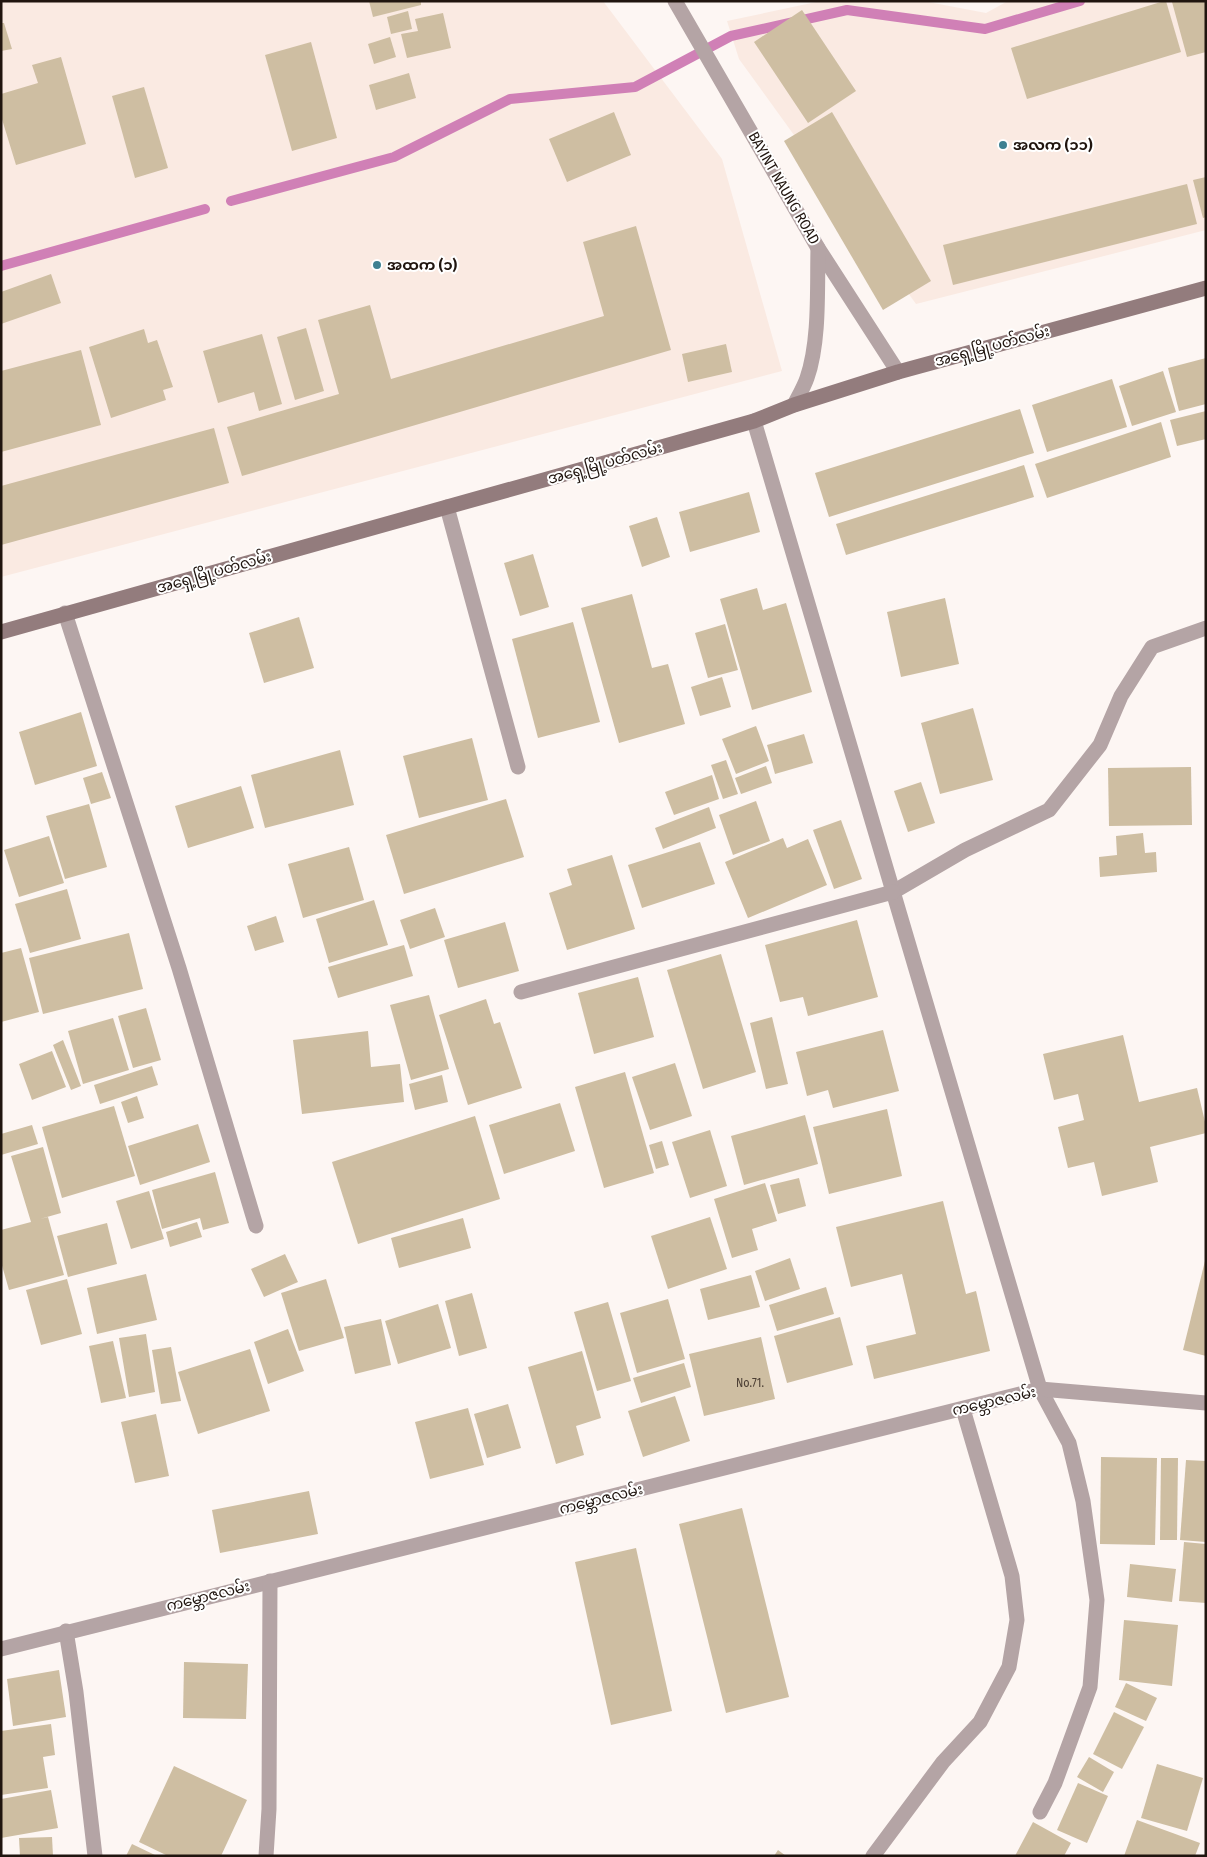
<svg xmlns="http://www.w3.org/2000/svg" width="1207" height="1857" font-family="'Fira Sans Condensed','Noto Sans Myanmar',sans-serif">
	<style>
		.built { fill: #faeae2 }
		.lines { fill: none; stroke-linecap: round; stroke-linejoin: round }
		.stream { stroke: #d080b6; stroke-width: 10 }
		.building { fill: #cebea2 }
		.lane { stroke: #b4a4a5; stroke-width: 15 }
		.street { stroke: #b4a4a5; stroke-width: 15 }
		.secondary { stroke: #937c7d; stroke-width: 15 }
		.poi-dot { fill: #3e8091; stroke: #fff; stroke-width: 2 }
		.labels { text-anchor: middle; stroke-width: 4; stroke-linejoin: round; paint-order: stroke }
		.number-label { font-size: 12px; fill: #4c3f34 }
		.poi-label { font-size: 15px; font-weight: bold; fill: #20150f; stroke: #fff; text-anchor: start }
		.street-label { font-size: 15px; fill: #20150f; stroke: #fff }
	</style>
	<rect width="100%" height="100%" fill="#fdf6f3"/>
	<g class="built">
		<polygon points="1,1 603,1 722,159 782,371 1,577"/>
		<polygon points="821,1 923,1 986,13 1008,1 1206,1 1206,230 916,304 739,59 727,21"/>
	</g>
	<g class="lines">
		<g class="stream">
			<polyline points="231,201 394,157 510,99 635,87 731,36 847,10 985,29 1080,1"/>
			<polyline points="1,266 205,209"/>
		</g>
	</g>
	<g class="building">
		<polygon points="369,1 421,1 421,5 373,17"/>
		<polygon points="1164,1 1166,1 1181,52 1027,99 1011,48"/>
		<polygon points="1175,1 1206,1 1206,52 1187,57 1172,2"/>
		<polygon points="802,10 856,91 808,123 754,42"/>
		<polygon points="408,11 412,29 391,34 387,17"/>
		<polygon points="443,13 451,48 407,58 401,34 418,31 415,19"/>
		<polygon points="1,23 4,23 12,49 1,51"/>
		<polygon points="390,37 396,57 374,64 368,44"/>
		<polygon points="311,42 337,138 292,151 265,55"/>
		<polygon points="61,57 86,144 16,165 1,116 1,94 38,83 32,65"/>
		<polygon points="409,73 416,98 376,110 369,85"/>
		<polygon points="144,87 168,168 135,178 112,96"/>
		<polygon points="614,112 631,155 567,182 549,139"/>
		<polygon points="832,112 931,281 883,310 784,141"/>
		<polygon points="1206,177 1206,217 1203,218 1193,180"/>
		<polygon points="1187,184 1197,224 953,285 943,245"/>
		<polygon points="636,226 671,350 242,476 227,427 339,394 318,320 370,305 391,379 604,316 583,242"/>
		<polygon points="51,274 61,303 1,324 1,292"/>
		<polygon points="306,328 324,391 295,400 277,337"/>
		<polygon points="144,329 148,343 157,340 173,387 163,390 166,400 111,418 89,347"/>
		<polygon points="262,334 282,404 259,411 254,392 218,403 203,351"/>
		<polygon points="726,344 732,372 688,382 682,354"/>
		<polygon points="81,350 101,425 1,452 1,371"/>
		<polygon points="1206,358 1206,404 1179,411 1168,368"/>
		<polygon points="1163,371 1176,412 1132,426 1119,386"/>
		<polygon points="1112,379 1127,427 1047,452 1032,405"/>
		<polygon points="1020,409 1034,453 829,517 815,473"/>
		<polygon points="1206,411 1206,439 1177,446 1170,420"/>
		<polygon points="1161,422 1171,457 1047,498 1035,464"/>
		<polygon points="214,428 229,483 1,545 1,486"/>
		<polygon points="1024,465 1034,497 846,555 836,524"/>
		<polygon points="749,492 760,532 690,552 679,512"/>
		<polygon points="657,517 670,557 642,567 629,526"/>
		<polygon points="533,554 549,607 520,616 504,563"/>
		<polygon points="757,588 763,610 786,603 812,692 752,710 720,599"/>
		<polygon points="632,594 652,668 668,664 685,724 619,743 581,608"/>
		<polygon points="945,598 959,664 901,677 887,612"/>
		<polygon points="299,617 314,668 264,683 249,633"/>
		<polygon points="573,622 600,722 538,738 512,639"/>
		<polygon points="725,624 738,670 708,678 695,633"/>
		<polygon points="722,677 731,707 700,716 691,687"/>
		<polygon points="973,708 993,780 940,794 921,723"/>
		<polygon points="81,712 97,766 35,785 19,732"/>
		<polygon points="756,726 769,761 736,774 722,739"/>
		<polygon points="804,734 813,763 775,774 767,745"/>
		<polygon points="472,738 488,800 419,818 403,756"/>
		<polygon points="340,750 354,805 265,828 251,775"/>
		<polygon points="726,760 738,794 723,799 711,765"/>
		<polygon points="766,766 772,783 741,794 735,778"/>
		<polygon points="1191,767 1192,825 1109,826 1108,768"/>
		<polygon points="102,772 111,798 91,804 83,778"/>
		<polygon points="712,775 719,799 674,815 665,792"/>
		<polygon points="921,782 935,823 908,832 894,791"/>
		<polygon points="241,786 254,828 188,848 175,806"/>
		<polygon points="506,799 524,857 404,894 386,835"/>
		<polygon points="756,801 770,841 733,855 719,815"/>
		<polygon points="89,804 107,867 65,879 46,816"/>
		<polygon points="709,807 716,828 663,849 655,828"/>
		<polygon points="841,820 862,879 834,889 813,830"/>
		<polygon points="1143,833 1145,853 1156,852 1157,872 1100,877 1099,857 1117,855 1116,836"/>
		<polygon points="49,836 64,883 19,897 4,850"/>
		<polygon points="783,838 787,848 808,839 827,885 748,918 725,862"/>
		<polygon points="700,842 715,884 642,908 628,865"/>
		<polygon points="349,847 364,900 303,918 288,864"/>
		<polygon points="612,855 635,929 567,950 549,893 572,885 567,869"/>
		<polygon points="67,889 81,939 30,953 15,904"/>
		<polygon points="374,900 388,945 329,963 316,919"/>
		<polygon points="435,908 445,937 410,949 400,920"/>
		<polygon points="276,916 284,942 255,951 247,926"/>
		<polygon points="857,920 878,997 808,1016 803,997 780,1002 765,945"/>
		<polygon points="505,922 519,971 458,988 444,940"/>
		<polygon points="129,933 143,989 43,1014 29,958"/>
		<polygon points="404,945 413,976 338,998 328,967"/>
		<polygon points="21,948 39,1012 1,1022 1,953"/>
		<polygon points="721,954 756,1072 703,1089 667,970"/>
		<polygon points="638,977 654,1037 594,1054 578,993"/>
		<polygon points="429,995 449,1069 411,1080 390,1005"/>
		<polygon points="486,999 494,1024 500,1022 522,1088 468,1105 439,1015"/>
		<polygon points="146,1008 161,1060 133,1068 118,1016"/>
		<polygon points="772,1017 788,1084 766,1089 750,1023"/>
		<polygon points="113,1018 129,1070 83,1084 68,1031"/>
		<polygon points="883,1030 899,1091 833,1108 828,1090 807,1096 796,1052"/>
		<polygon points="368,1031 371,1067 400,1064 404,1102 302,1114 293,1040"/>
		<polygon points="1123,1035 1139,1102 1197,1088 1206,1126 1206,1133 1150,1147 1158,1182 1102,1196 1094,1162 1068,1168 1058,1127 1084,1120 1078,1094 1054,1100 1043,1054"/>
		<polygon points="63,1040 81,1086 71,1090 53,1045"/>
		<polygon points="52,1051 66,1087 32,1100 19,1064"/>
		<polygon points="675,1063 692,1116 650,1130 632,1077"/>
		<polygon points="152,1066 158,1085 100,1104 94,1085"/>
		<polygon points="625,1072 654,1173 604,1188 575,1087"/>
		<polygon points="442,1075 448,1102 415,1110 409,1084"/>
		<polygon points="137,1096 144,1118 128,1123 121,1102"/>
		<polygon points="560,1103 575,1151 504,1174 489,1125"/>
		<polygon points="114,1106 135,1176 62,1198 42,1127"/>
		<polygon points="887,1109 902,1176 829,1194 813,1127"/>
		<polygon points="805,1115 818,1164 744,1185 731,1136"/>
		<polygon points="475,1116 500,1199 358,1244 332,1162"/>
		<polygon points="198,1124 210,1162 140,1185 128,1146"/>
		<polygon points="32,1125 38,1144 1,1155 1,1134"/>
		<polygon points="710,1130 727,1186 690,1198 672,1142"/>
		<polygon points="662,1141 669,1165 656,1169 649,1145"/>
		<polygon points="43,1147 61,1213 40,1219 48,1217 64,1275 9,1290 1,1262 1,1230 31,1222 11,1156"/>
		<polygon points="215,1172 229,1223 203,1230 200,1218 162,1229 152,1190"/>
		<polygon points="799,1178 806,1206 778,1214 770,1185"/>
		<polygon points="765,1183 777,1221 752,1229 758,1250 732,1258 714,1199"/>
		<polygon points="149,1191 164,1239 131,1249 116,1201"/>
		<polygon points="943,1201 966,1294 976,1291 990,1351 874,1379 866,1346 916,1334 902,1274 851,1287 836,1227"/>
		<polygon points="710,1217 727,1269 668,1289 651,1236"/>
		<polygon points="463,1218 471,1248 399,1268 391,1238"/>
		<polygon points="197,1222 202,1237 170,1247 166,1232"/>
		<polygon points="107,1223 117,1264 68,1277 57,1236"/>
		<polygon points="285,1254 298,1282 264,1297 251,1269"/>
		<polygon points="790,1258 800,1289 765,1301 755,1271"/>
		<polygon points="1205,1261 1206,1261 1206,1356 1183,1350"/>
		<polygon points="146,1274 157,1320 97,1334 87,1288"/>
		<polygon points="751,1275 760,1307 708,1320 700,1289"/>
		<polygon points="67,1279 82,1334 41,1345 26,1290"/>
		<polygon points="326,1279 344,1338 299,1351 281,1293"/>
		<polygon points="826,1287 834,1314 777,1331 769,1305"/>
		<polygon points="472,1293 487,1348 459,1356 445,1301"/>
		<polygon points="668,1299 685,1359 637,1373 620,1313"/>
		<polygon points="608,1302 631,1381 597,1391 574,1312"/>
		<polygon points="438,1304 451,1348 398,1364 385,1321"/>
		<polygon points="840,1317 853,1365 787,1383 774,1336"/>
		<polygon points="381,1319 391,1365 355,1374 344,1327"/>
		<polygon points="288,1329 304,1371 268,1384 254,1342"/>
		<polygon points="146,1334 155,1392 129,1397 119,1338"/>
		<polygon points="761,1337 775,1399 704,1416 689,1354"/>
		<polygon points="113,1341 126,1398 101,1403 89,1346"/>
		<polygon points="171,1347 181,1401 161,1404 152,1350"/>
		<polygon points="250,1349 270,1411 198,1434 178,1372"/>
		<polygon points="582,1351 601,1418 576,1426 584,1455 556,1464 528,1367"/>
		<polygon points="684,1363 691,1387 641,1403 633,1378"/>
		<polygon points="675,1396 690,1441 643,1457 628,1411"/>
		<polygon points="508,1404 521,1448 487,1458 474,1414"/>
		<polygon points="468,1408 484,1465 430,1479 415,1422"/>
		<polygon points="156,1414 169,1476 135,1483 121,1422"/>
		<polygon points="1101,1457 1157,1458 1155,1545 1100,1544"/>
		<polygon points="1161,1458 1178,1458 1177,1540 1160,1540"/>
		<polygon points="1186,1460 1206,1461 1206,1542 1180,1540"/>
		<polygon points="309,1491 318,1534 220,1553 212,1510"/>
		<polygon points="742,1508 789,1697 726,1713 679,1524"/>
		<polygon points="1184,1542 1206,1544 1206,1603 1179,1601"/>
		<polygon points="636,1548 672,1711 611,1725 575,1562"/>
		<polygon points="1130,1564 1176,1569 1172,1602 1127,1597"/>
		<polygon points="1124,1620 1178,1625 1172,1686 1119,1680"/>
		<polygon points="184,1662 248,1664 246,1719 183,1718"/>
		<polygon points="59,1670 66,1717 13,1726 7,1679"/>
		<polygon points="1126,1683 1157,1698 1146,1721 1115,1707"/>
		<polygon points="1114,1712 1144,1727 1122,1769 1093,1754"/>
		<polygon points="51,1724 55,1755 43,1757 48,1788 1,1795 1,1731"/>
		<polygon points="1089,1757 1114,1772 1103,1792 1077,1777"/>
		<polygon points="1157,1764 1203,1778 1187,1831 1141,1818"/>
		<polygon points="174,1766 247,1800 221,1856 168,1856 139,1842"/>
		<polygon points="1078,1783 1108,1796 1087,1843 1057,1830"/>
		<polygon points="51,1790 58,1828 1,1838 1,1799"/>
		<polygon points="1137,1820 1200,1843 1195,1856 1124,1856"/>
		<polygon points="1033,1822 1071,1843 1064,1856 1015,1856"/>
		<polygon points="52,1837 53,1856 20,1856 19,1838"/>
		<polygon points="132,1844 157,1856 126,1856"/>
		<polygon points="778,1850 786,1856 774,1856"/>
	</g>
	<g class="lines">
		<g class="lane">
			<polyline points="447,507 518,767"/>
			<polyline points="893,892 965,850 1049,810 1100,745 1121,696 1152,647 1206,628"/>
			<polyline points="66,1631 76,1692 95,1856"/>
		</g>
		<g class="street">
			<polyline points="675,1 818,248 898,372"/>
			<path d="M794 405C798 397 804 387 807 378 820 341 817 287 818 248"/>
			<polyline points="754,421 1040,1389 1069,1443 1083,1501 1097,1600 1090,1687 1055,1783 1040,1812"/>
			<polyline points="65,613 179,968 256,1226"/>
			<polyline points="521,992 893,892"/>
			<polyline points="1,1649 1040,1389 1206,1403"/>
			<polyline points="266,1856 269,1809 270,1581"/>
			<polyline points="873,1856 943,1762 980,1722 1009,1667 1017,1620 1012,1576 963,1409"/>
		</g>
		<polyline class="secondary" points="1,632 754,421 794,405 898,372 1206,288"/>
	</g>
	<g class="poi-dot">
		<circle cx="1003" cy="145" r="5"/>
		<circle cx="377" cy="265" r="5"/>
	</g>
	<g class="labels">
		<g class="number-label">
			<text x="750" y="1387">No.71.</text>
		</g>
		<g class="poi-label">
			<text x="1013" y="150">အလက (၁၁)</text>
			<text x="387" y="270">အထက (၁)</text>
		</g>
		<g class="street-label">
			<text transform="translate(784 188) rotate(60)" y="5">BAYINT NAUNG ROAD</text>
			<text transform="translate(992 346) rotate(-15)" y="5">အရှေ့မြို့ပတ်လမ်း</text>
			<text transform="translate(605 463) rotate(-16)" y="5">အရှေ့မြို့ပတ်လမ်း</text>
			<text transform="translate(214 572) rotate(-16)" y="5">အရှေ့မြို့ပတ်လမ်း</text>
			<text transform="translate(994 1401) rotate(-13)" y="5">ကမ္ဘောဇလမ်း</text>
			<text transform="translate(601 1499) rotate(-14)" y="5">ကမ္ဘောဇလမ်း</text>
			<text transform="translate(208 1596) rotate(-14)" y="5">ကမ္ဘောဇလမ်း</text>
		</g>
	</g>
	<rect width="1207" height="1857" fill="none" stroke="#20150f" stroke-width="5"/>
</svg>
